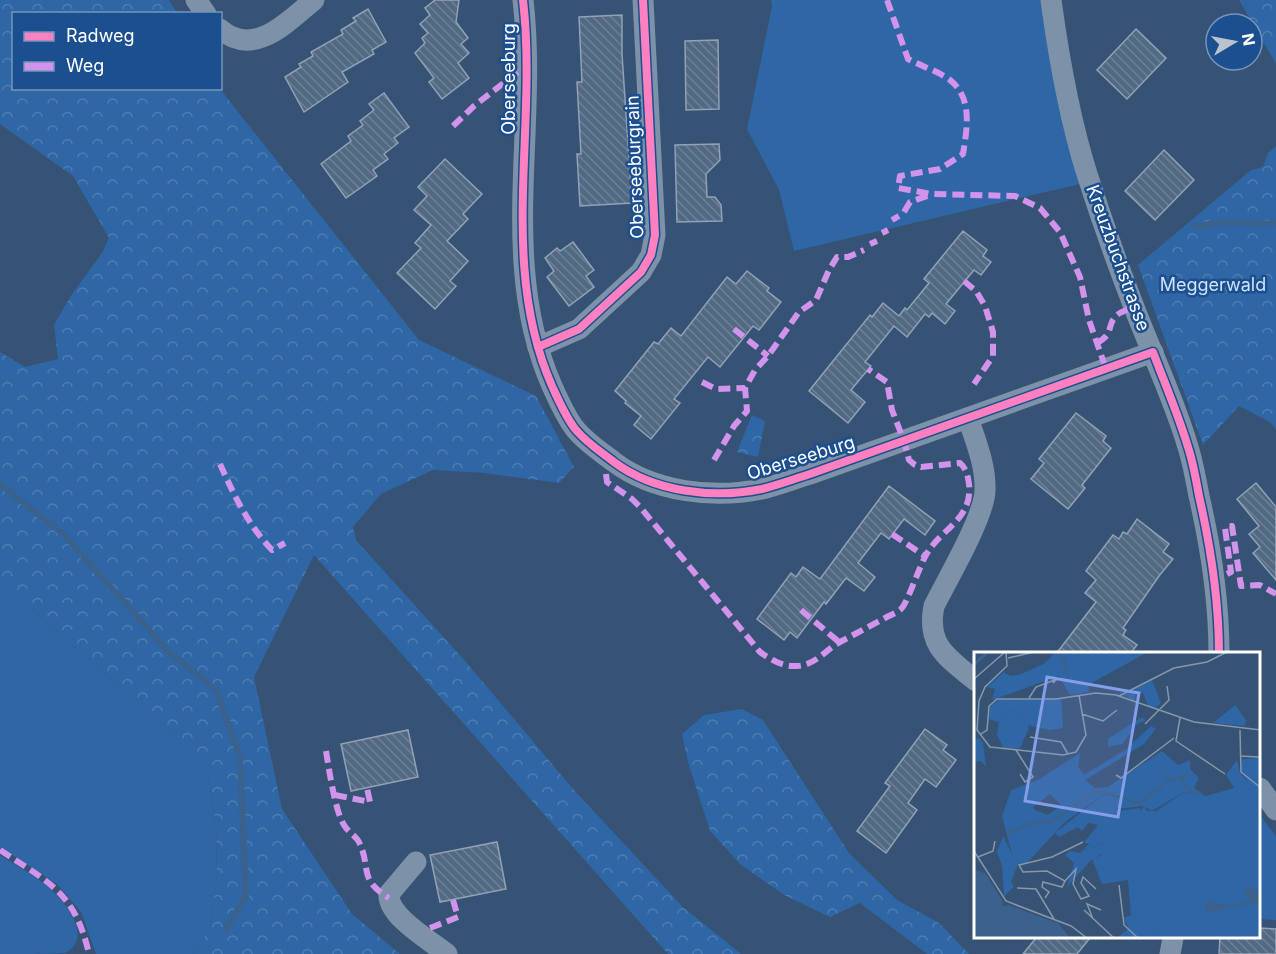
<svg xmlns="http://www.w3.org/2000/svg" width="1276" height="954" font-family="Inter,sans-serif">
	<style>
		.green { fill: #2f66a5 }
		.forest { fill: url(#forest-crowns) }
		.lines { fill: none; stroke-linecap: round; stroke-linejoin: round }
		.stream { stroke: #3b618d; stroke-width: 6 }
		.building { fill: url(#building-back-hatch); stroke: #92a2b6; stroke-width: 1.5 }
		.minor { stroke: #7d92a8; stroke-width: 21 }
		.quiet { stroke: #d193ec; stroke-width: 6; stroke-dasharray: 12 6; stroke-linecap: butt }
		.cycleway-casing { stroke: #1b4f8f; stroke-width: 11 }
		.cycleway { stroke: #ff80c0; stroke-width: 8 }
		.labels { text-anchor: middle; stroke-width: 5; stroke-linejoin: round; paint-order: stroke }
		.street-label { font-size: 18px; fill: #fff; stroke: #1b4f8f }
		.park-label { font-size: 18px; fill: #cfe3fa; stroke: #1b4f8f }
		.inset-river { fill: none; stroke: #3b618d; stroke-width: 3 }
		.inset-road { fill: none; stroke: #8697ac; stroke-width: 1.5 }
		.view { fill: #839eea; fill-opacity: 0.15; stroke: #839eea; stroke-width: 3 }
		.inset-edge { fill: none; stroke: #fff; stroke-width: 3 }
	</style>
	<defs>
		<pattern id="forest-crowns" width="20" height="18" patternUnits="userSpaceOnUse" patternTransform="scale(1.5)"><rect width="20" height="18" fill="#2f66a5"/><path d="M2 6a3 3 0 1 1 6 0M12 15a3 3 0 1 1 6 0" fill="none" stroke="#4e7db2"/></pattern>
		<pattern id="building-back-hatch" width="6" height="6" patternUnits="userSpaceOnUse" patternTransform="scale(1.5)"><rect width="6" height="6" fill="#526984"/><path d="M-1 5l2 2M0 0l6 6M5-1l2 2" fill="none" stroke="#6c8096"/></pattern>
	</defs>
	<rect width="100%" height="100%" fill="#365274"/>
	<g class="green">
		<polygon points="771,0 1041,0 1080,184 794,251 779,190 747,129 772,6"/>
		<polygon points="0,581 170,731 208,773 216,827 217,877 209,930 193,954 96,954 81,912 57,884 0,847"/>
		<polygon points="1260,815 1276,836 1276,920 1260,919"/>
		<path d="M0 855C14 864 30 873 43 883 61 896 97 937 65 953 56 954 13 954 0 954Z"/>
	</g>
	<g class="forest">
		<polygon points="0,0 169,0 177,13 14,14 14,88 220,89 419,340 536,396 574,467 559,483 484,473 433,470 381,494 353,527 356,540 466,662 573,789 683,907 741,954 668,954 314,555 254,677 282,809 352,914 400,954 193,954 209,930 217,877 216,827 208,773 170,731 0,581 0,352 25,367 58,359 54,325 72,294 102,253 109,238 73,176 0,124"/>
		<polygon points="1239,0 1276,0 1276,64"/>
		<polygon points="1276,146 1276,429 1270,422 1239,406 1203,445 1138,265 1251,170 1263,167 1268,153"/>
		<polygon points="752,415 765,421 758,457 737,452"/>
		<polygon points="742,709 763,720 849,853 897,900 939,923 969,954 927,954 860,903 830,917 786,896 741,865 710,831 688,762 682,734 704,715"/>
	</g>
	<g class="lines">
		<g class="stream">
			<polyline points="1195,227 1219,222 1266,224 1276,222"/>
			<polyline points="0,484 64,535 169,652 216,690 240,756 246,896 226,929"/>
		</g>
	</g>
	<g class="building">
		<polygon points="435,0 459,0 456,22 468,38 461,44 469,53 458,63 469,78 442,99 429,82 434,78 415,53 425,43 422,38 428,33 420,24 430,15 425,8"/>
		<polygon points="368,9 386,42 372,50 374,54 342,72 348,82 304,112 285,77 301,67 299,64 313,56 311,52 343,34 341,30 356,21 353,18"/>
		<polygon points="622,15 622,54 632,203 580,206 577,154 581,154 577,82 582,82 579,17"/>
		<polygon points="1136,29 1166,58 1127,99 1097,70"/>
		<polygon points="718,40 719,109 686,110 685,41"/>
		<polygon points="384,93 409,127 394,138 398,143 384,154 388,159 373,170 377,176 346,198 321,164 351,141 348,136 363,125 360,121 374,110 369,104"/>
		<polygon points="719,144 720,160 706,174 707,197 715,197 721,205 722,221 677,222 675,145"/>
		<polygon points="1164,150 1194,180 1155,220 1125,191"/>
		<polygon points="445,159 482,194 463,214 468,219 447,241 468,261 450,281 456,286 435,309 397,273 421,248 415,243 431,225 414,210 427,196 418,187"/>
		<polygon points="963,231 987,250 983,256 991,262 981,275 974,270 946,304 955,311 945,324 932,313 929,317 925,314 907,337 894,326 865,362 871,366 851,390 865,402 848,423 809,391 870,315 872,317 883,303 899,316 905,308 907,310 929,283 924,279"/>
		<polygon points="573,242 594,270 586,276 594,287 569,306 547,277 554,271 545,258 557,248 560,251"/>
		<polygon points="747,271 769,288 767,291 781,302 759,330 753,326 720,367 708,357 674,399 680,403 651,439 634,425 641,416 625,403 626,401 615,391 654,342 658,344 671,328 681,336 727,277 736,284"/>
		<polygon points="1076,413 1106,436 1103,441 1111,448 1082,485 1085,488 1068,509 1031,479 1044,463 1039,459"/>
		<polygon points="1256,483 1276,507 1276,580 1253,553 1260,547 1249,534 1259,526 1237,499"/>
		<polygon points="889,486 935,521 925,535 904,519 889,539 881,533 858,563 875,577 864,591 846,578 826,604 824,602 797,638 790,632 784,640 757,619 791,573 796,577 803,567 820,579"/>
		<polygon points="1137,519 1169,544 1163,552 1173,559 1159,576 1123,628 1126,630 1123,635 1137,645 1130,654 1056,654 1096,602 1085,593 1096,580 1086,571 1113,535 1119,539 1123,532 1127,534"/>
		<polygon points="925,729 947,745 943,750 956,760 936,787 925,779 908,803 917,810 886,853 857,831 890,786 885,783"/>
		<polygon points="408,730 418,777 351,791 341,744"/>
		<polygon points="497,842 506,889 440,902 430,855"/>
		<polygon points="1260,928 1276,929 1276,954 1219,954 1220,938 1260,938"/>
		<polygon points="1036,938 1090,938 1077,954 1023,954"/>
	</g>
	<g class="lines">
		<g class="minor">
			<polyline points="196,0 206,14"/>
			<path d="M523 0C538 128 498 264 552 386 559 401 566 418 576 430 587 443 601 452 614 462 654 492 713 499 762 489 778 485 794 479 810 474L1153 352"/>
			<path d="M1051 0C1059 59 1069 117 1087 174 1101 218 1117 263 1134 307 1152 354 1174 399 1188 447 1193 463 1196 480 1199 496 1211 548 1219 600 1219 654"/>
			<path d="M220 29C254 59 288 21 314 0"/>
			<polyline points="538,347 579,329 641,272 651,255 655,235 643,0"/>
			<path d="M968 418C976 442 986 466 985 491 984 517 947 580 934 606 926 646 948 658 976 681"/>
			<polyline points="1260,788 1276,810"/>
			<path d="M416 862 389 894C387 916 431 941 447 954"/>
			<polyline points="1170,954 1173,938"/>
		</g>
		<g class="quiet">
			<path d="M887 0 908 59C921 66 938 71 950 80 973 98 967 129 963 154L940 169 900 176 898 188 932 194 1015 196 1040 208 1060 232 1080 277 1089 320 1106 369"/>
			<polyline points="453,126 474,106 527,65"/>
			<polyline points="904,212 910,202 930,195"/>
			<polyline points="892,220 899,216"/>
			<polyline points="882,233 888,230"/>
			<polyline points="870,244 877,241"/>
			<polyline points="964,281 976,291 985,306 993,332 993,356 974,384"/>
			<polyline points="734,329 768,356"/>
			<path d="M1097 343C1115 333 1106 326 1116 316 1121 311 1128 310 1134 307"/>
			<polyline points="702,382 716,389 745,388"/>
			<polyline points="714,460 734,426 747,411 745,388 755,370 768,356 799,312 816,300 829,270 837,257 848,257 864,250"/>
			<path d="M220 464C234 495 248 525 272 550L285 543"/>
			<path d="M606 474 607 482 632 499 641 508 760 652C771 660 783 667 797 666 816 665 825 650 840 642 855 634 870 626 885 618 890 615 897 613 901 609 907 604 920 565 926 555 940 529 973 520 969 484 968 476 966 468 960 463L921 467 915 465 909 460 904 441 892 410 887 382 868 369"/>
			<polyline points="892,534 925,556"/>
			<polyline points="1227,574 1231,572 1225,528 1232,526 1241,586 1260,585 1276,594"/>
			<polyline points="801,610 839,642"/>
			<path d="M326 751C329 769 335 811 344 825 348 832 356 836 359 842 372 869 357 878 389 898"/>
			<polyline points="335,795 370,802 367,788"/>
			<path d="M0 850C49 883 75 892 89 954"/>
			<polyline points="430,928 458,917 453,900"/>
		</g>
		<g class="cycleway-casing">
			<g id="cycleway">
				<path d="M523 0C538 128 498 264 552 386 559 401 566 418 576 430 587 443 601 452 614 462 654 492 713 499 762 489 778 485 794 479 810 474L1153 352C1165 384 1178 414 1188 447 1193 462 1196 479 1199 496 1211 548 1219 600 1219 654"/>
				<polyline points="538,347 579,329 641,272 651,255 655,235 643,0"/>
			</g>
		</g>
		<use href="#cycleway" class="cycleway"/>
	</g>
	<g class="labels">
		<g class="street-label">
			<text transform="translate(509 79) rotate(-90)" y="6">Oberseeburg</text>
			<text transform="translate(635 167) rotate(-92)" y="6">Oberseeburgrain</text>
			<text transform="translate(1118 258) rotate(70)" y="6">Kreuzbuchstrasse</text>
			<text transform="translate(801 458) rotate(-17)" y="6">Oberseeburg</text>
		</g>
		<g class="park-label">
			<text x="1213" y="291">Meggerwald</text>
		</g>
	</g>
	<g transform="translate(974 652)">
		<rect width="286" height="286" fill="#365274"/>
		<path d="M178 28 187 51 182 56 174 54 169 41 162 40 160 49 150 43ZM87 47 89 76 76 78 52 73 46 61 38 59 24 70 15 67 16 55 24 48ZM286 106V286H190L157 263 154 228 128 232 118 207 128 203 130 191 110 199 100 211 91 203 96 199 106 201 115 192 110 190 124 173 114 171 108 179 104 175 85 185 81 181 130 142 147 146 152 156H142L145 159 166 156V159L170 154 173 159H182L210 140 232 144 260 136 252 123 263 108 266 120 275 132 267 119 268 107Z" fill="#2f66a5"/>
		<path d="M81 0H174L114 33 115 40 96 43 85 24 18 48 21 37 13 35 30 20 36 24 45 23 71 11ZM261 53 272 68 271 74 239 71ZM38 59 46 61 55 76 46 96 30 97 23 83 25 69ZM168 65 172 69 164 71 148 92 134 95V87ZM177 74 182 77 170 92 111 128 121 136 134 135 188 99 204 113 216 108V117L225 126 220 136 231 144 210 140 178 159 169 154 152 156 145 144 130 142 91 170 53 211 44 212 37 230 40 235 30 244 28 214 23 200 29 184 38 202 28 164 37 138 64 128 106 101 104 115 110 123 151 98ZM76 142 87 153 74 163 61 158 59 155ZM5 86 9 91 12 115 7 109 0 110V88ZM133 190 131 201 118 207 93 235 100 211 110 199ZM157 263 186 283 190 286H143L155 276 149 266Z" fill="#2f66a5" fill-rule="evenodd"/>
		<path d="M0 217 12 222 29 250 28 255 34 253 84 271 96 286H0ZM273 234 286 240V255L275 251 270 237ZM235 249 251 253 252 257 232 261V249Z" fill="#3b618d"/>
		<path class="inset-river" d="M83 0 90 7 94 25M0 12 14 0M207 127 213 137 226 141M191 129 215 123M149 145 159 151 167 150 188 133M34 181 60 170H77L122 139 145 143M0 254H27L46 286M252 255 275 251"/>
		<path class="inset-road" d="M32 0 33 14 11 35 5 49 3 78 16 95 89 103 102 100 112 83 105 43M34 6 60 0M0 27 31 0M145 44 200 16 233 10 253 0M55 46 62 35 83 27 79 31M108 62 129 69 143 58M206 66 202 89 251 122M171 72 195 48 193 34M266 78 267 120 287 136M7 82 13 78 15 54 23 47H82L122 41 142 43 220 70 287 78M56 85 87 90 94 102M42 98 59 125 51 130 46 122M266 104 285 105M142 123 147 126 200 86M0 199 32 249 97 274 113 286M4 205 19 199 21 189M91 229 102 217 99 232 107 247 115 244 107 231 109 225 122 237M145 233 150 273 164 286M43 236 62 237 80 267M71 246 75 240 68 235 69 230 88 235 91 229 73 219 49 220 45 213 78 205 109 190M110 258 140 286M119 267 113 252 127 258"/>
		<path class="view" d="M73 25 165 41 144 165 51 149Z"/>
		<rect width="286" height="286" class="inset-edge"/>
	</g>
	<rect x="12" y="12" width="210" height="78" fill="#1b4f8f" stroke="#7695bc" stroke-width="1.5"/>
	<rect x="24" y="32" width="30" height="9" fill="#ff80c0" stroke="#7695bc" stroke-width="1.5"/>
	<text x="66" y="42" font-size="18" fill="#ffffff">Radweg</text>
	<rect x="24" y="62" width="30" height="9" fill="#d193ec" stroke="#7695bc" stroke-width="1.5"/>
	<text x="66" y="72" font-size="18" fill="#ffffff">Weg</text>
	<g transform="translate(1234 42) rotate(80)"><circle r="28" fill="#1b4f8f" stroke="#7695bc" stroke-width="1.5"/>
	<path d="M0-4.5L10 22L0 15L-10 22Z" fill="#b9c2ce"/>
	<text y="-9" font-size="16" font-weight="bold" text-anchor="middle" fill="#ffffff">N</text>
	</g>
</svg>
